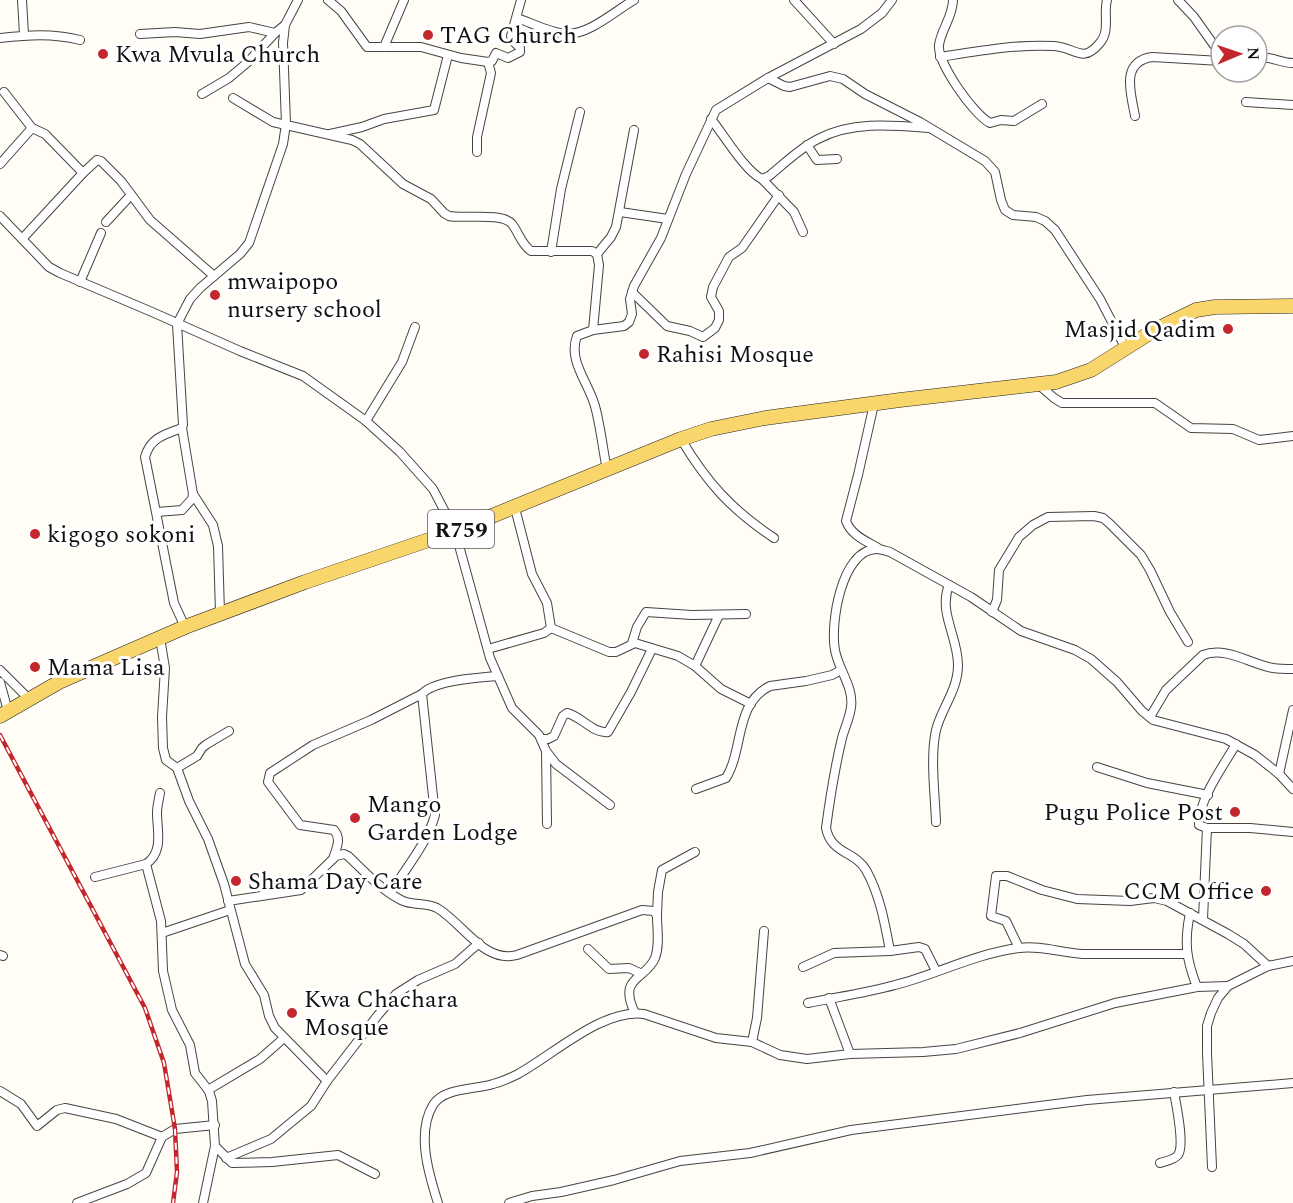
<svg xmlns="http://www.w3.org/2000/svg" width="1293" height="1203" font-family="Spectral,serif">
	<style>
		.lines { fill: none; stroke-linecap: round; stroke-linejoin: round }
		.street-casing { stroke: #444; stroke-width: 10 }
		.primary-casing { stroke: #222; stroke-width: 15 }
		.street { stroke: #fff; stroke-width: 8 }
		.primary { stroke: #f9d66b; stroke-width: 14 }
		.rail-casing { stroke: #c4262e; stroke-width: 4.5 }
		.rail { stroke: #fff; stroke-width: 2; stroke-dasharray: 7; stroke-linecap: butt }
		.poi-dot { fill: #c4262e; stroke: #fff; stroke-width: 2 }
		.labels { text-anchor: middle; stroke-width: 6; stroke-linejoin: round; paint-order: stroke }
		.shield { fill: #fff; stroke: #585858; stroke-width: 1.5 }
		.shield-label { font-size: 22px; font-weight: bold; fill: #111 }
		.poi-label { font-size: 24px; fill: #111; stroke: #fff; text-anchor: start }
	</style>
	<rect width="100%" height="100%" fill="#fffdf5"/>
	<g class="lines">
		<g class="street-casing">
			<g id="street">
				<polyline points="22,0 24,34"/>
				<polyline points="328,0 341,11 367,47 421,47 461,58 488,62 492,61 496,53 508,58 520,52 520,48 512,40 511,36 521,0"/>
				<polyline points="794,0 834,44"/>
				<path d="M953 0C953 16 941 30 939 45 937 63 974 115 990 123L1001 120 1014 121 1042 104"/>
				<polyline points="1178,0 1194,17 1221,55"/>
				<path d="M517 18C532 23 550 33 567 34 590 34 615 11 634 0"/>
				<polyline points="140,34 175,32 200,34 249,27 275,33 285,25"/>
				<path d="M0 38C28 35 52 33 80 40"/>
				<polyline points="384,47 404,0"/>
				<path d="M940 57C978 51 1016 44 1054 46 1075 47 1082 64 1099 44 1111 31 1103 15 1107 0"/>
				<path d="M1257 59C1271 55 1279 63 1293 63"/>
				<polyline points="768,78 784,86 790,87 830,76 843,79 865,94 920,122 985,161 995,172 1001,200 1005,210 1013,215 1036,217 1045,221 1055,230 1100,299 1126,349"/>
				<polyline points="4,92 32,128 45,134 83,173 97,160 101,161 121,181 150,220 214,276"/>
				<polyline points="202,94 229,78 248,62 275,33"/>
				<path d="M233 98 273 122 352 140 360 144 403 184 431 199 444 213 449 216C464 219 502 212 512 224 519 233 521 244 531 251H592L597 254 599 265 593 330"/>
				<polyline points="1246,102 1293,105"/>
				<path d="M1135 116C1131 93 1120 62 1152 57L1221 61"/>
				<path d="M711 119C724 135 745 171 762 179L769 176C785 163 800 148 818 139 851 121 892 125 929 128"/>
				<polyline points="330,134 362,127 384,119 434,110 448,55"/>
				<polyline points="807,145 817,160 837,159"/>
				<polyline points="477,152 477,137 491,73 488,62"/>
				<polyline points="0,164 32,128"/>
				<polyline points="762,179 794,212 803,232"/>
				<polyline points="620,212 668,219"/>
				<polyline points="0,216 49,267 60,273 152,312 240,351 303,376 366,421 400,452 433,489 455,531 490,658 512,708 539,735 546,751 556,764 610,805"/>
				<polyline points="106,222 131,195"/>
				<polyline points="22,239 83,173"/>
				<polyline points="551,252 561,189 580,112"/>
				<polyline points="597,254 611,237 616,227 634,130"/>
				<polyline points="80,282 101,233"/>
				<polyline points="632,292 667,326 690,331 703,337 715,328 719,320 719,311 711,297 713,287 729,257 742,248 779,195"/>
				<polyline points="1039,385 1054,398 1062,403 1155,403 1191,428 1233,429 1259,440 1293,436"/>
				<path d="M874 404 858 475 846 521C851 535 866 541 878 548"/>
				<polyline points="366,421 402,362 415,327"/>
				<path d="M681 439C707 483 732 510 774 538"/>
				<path d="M607 470C603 450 601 430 596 410 591 385 567 362 577 336L593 330 624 326 629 322 632 314 630 299 634 286 661 238 686 174 716 110 768 78 861 29 882 13 892 0"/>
				<polyline points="193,494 213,525 218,546 220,613"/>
				<polyline points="515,508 532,574 547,603 551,628 609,652 616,652 635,643 678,656 695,666 721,689 751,704"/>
				<polyline points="157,512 182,510 192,499 193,494 182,428"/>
				<polyline points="992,612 997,600 999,570 1019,537 1033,525 1048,517 1094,516 1103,518 1109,523 1141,555 1150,570 1170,612 1188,642"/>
				<path d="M185 627 174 603 145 457C150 438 165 434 182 428L183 425 177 324 190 299 200 288 240 254 249 243 283 144 286 124 283 43 285 25 298 0"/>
				<polyline points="160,638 165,668 162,717 163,748 166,760 177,768 189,801 208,839 224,884 245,964 264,995 269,1016 275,1028 327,1081"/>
				<polyline points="632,643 637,627 646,612 692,615 746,614"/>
				<polyline points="488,649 544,633 551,628"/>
				<polyline points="695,666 719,615"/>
				<polyline points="0,670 29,699"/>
				<polyline points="0,682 8,711"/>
				<path d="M1150 717 1166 690 1203 655C1226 646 1250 664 1273 668 1280 669 1287 669 1293 669"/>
				<path d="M542 739H548L554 736 563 716 567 713C581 716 593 734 608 732L631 692 652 649"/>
				<path d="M1236 744C1224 765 1198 800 1199 825L1207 828H1250L1293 832"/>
				<polyline points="546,751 547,824"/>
				<polyline points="1097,767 1147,783 1208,795"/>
				<polyline points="177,768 197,756 202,748 207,744 229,731"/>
				<polyline points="1279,774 1293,710"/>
				<path d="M696 789 726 778C744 749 734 704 770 686L806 681 832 675 841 670"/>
				<path d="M936 822C935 794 930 757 936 730 942 707 958 690 958 665 958 637 938 612 949 585"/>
				<path d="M333 859C336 849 342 839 334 830L300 825 268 782 270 773 313 745 371 720 422 694"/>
				<polyline points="146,864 161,921 163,971 172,1010 190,1045 195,1073 209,1091 212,1101 215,1146 203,1203"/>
				<path d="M95 877 146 864C164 852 157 830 157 813 157 806 159 799 160 793"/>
				<path d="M391 892C406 868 428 842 435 815L422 694C434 680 478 678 497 676"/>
				<path d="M228 901 301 890 336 856 344 854 348 856C365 872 380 889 401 900 412 906 426 902 437 908 463 923 484 964 517 955L642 910 654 911 657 916C657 929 660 945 655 958 646 980 617 976 635 1013"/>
				<path d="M1190 913C1184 942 1186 959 1197 987"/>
				<polyline points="657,915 658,892 662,870 695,852"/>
				<polyline points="1203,919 1207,828"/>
				<polyline points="162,933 230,910"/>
				<polyline points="1019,948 1006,921 991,916 996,876 1007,876 1042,890 1077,899 1130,901 1154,898 1167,901 1228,934 1244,944 1268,966"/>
				<polyline points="588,949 609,969 629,968 640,973"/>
				<path d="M890 951C885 924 880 895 866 870 855 851 831 854 826 828 830 798 835 767 842 738 845 727 850 717 851 707 854 687 838 669 835 650 830 625 841 549 877 549 881 549 886 551 890 552L971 597 1021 631 1075 650 1091 659 1117 682 1142 711 1153 720 1226 739 1255 755 1279 774 1293 789"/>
				<polyline points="0,955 3,956"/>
				<polyline points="803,967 834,953 890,951 919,947 925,949 936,971"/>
				<polyline points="829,998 850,1054"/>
				<path d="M808 1003C837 997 866 993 895 985 935 975 977 953 1019 948 1041 945 1061 953 1083 954H1186"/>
				<polyline points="752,1042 757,1018 764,931"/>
				<polyline points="208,1090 260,1059 284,1038"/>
				<polyline points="0,1091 21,1104 37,1126 57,1110 65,1108 116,1119 162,1137"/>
				<polyline points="215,1146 232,1163 272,1162 338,1155 375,1174"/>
				<polyline points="226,1158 271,1139 311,1106 327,1081 378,1015 396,994 418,980 455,964 479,943"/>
				<path d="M1160 1163C1166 1161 1174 1160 1178 1155 1185 1145 1176 1104 1174 1092"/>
				<polyline points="1212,1167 1207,1053 1207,1026 1211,1013 1218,998 1228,986 1268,966 1293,961"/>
				<polyline points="77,1203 127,1184 146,1173 162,1137 175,1129 215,1125"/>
				<path d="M438 1203C429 1175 416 1133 433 1105 444 1087 475 1090 493 1084 501 1082 510 1078 518 1074 553 1055 603 1008 644 1014L716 1038 752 1042 780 1055 807 1059 850 1054 923 1052 956 1049 1020 1033 1115 1003 1197 987 1228 986"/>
				<polyline points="509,1203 532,1196 561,1192 614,1180 680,1161 750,1153 851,1130 1087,1100 1293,1083"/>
			</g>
		</g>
		<g class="primary-casing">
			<polyline id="primary" points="0,716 61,681 185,627 305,582 455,531 681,439 711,429 765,418 900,400 1056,382 1091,370 1153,331 1196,310 1215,307 1293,306"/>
		</g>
		<use href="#street" class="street"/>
		<use href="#primary" class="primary"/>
		<g class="rail-casing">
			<polyline id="rail" points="0,735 145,1008 164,1063 175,1129 177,1172 173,1203"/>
		</g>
		<use href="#rail" class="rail"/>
	</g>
	<g class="poi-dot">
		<circle cx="428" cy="35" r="6"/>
		<circle cx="103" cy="54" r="6"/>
		<circle cx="215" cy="295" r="6"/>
		<circle cx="1228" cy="329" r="6"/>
		<circle cx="644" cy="354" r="6"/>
		<circle cx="35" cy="534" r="6"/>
		<circle cx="35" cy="667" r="6"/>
		<circle cx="1235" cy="812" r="6"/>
		<circle cx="355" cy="818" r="6"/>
		<circle cx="236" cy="881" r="6"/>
		<circle cx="1266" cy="891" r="6"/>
		<circle cx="292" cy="1013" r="6"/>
	</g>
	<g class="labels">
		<rect class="shield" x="428" y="510" width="66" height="38" rx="4.5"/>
		<g class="shield-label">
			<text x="461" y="537">R759</text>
		</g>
		<g class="poi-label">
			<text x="440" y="43">TAG Church</text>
			<text x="115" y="62">Kwa Mvula Church</text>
			<text x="227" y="289">mwaipopo<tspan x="227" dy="28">nursery school</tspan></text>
			<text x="1216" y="337" text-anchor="end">Masjid Qadim</text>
			<text x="656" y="362">Rahisi Mosque</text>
			<text x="47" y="542">kigogo sokoni</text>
			<text x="47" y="675">Mama Lisa</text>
			<text x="367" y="812">Mango<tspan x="367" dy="28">Garden Lodge</tspan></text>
			<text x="1223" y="820" text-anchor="end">Pugu Police Post</text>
			<text x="248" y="889">Shama Day Care</text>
			<text x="1254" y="899" text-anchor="end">CCM Office</text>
			<text x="304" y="1007">Kwa Chachara<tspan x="304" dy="28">Mosque</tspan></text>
		</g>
	</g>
	<g transform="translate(1239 54) rotate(88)"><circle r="28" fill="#ffffff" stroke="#a0a0a0" stroke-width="1.5"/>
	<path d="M0-4.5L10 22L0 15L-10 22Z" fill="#c4262e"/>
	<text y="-9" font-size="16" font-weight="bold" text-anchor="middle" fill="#111111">N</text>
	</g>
</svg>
